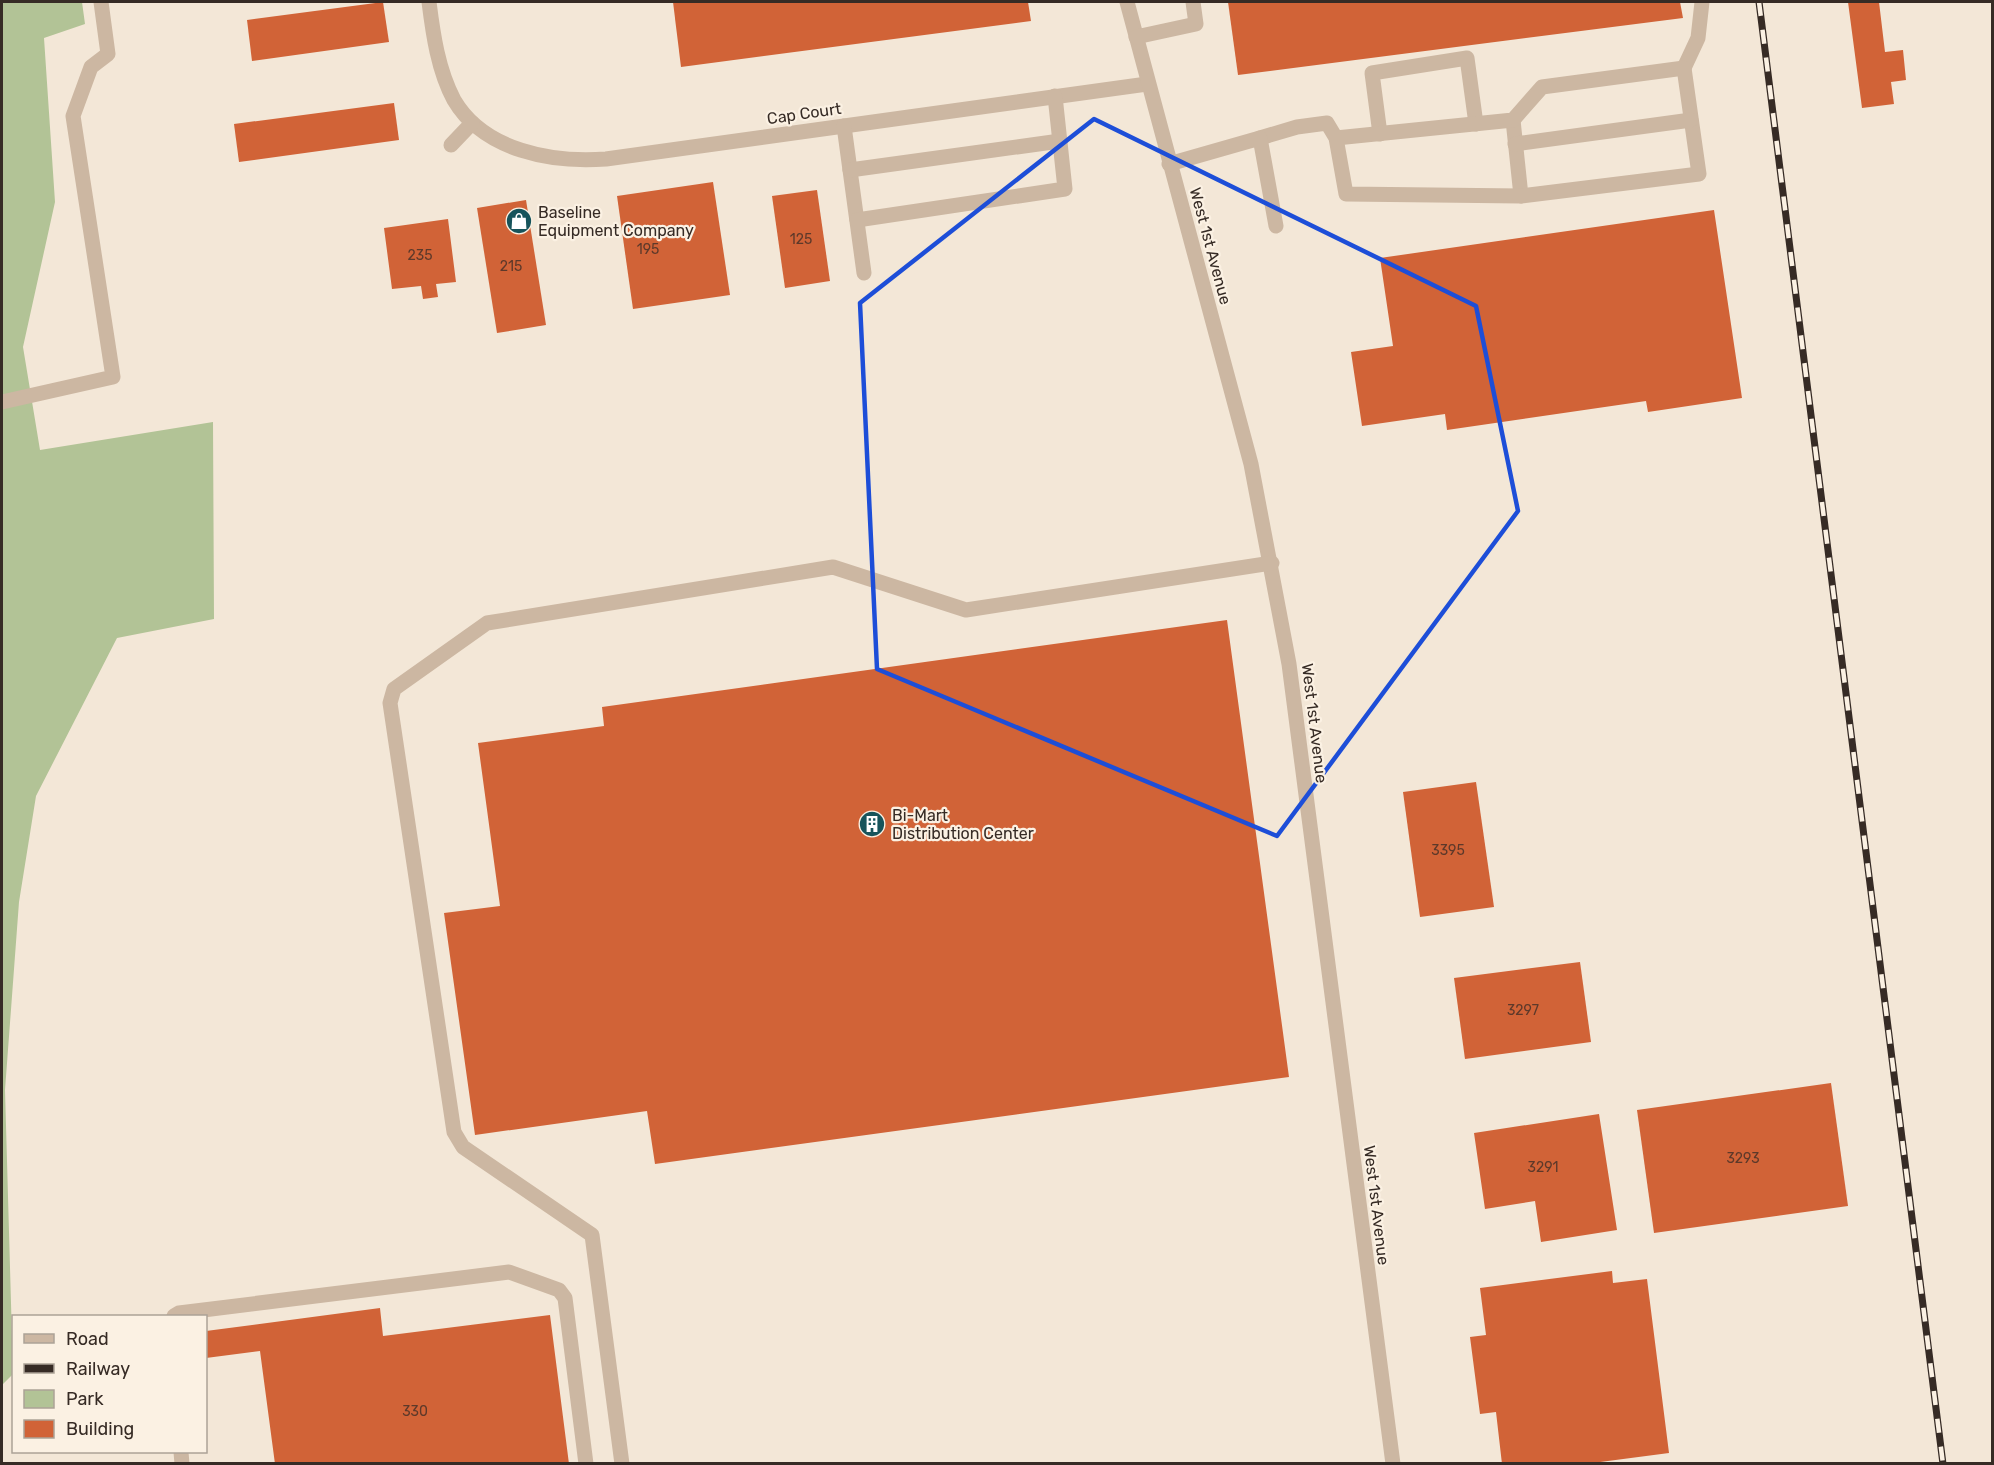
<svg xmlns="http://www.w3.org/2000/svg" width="1994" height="1465" font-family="Rubik,sans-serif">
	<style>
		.green { fill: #b2c396 }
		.building { fill: #d16337 }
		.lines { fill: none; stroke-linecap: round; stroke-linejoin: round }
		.minor { stroke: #ccb7a2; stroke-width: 15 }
		.rail-casing { stroke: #362b25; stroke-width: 7 }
		.rail { stroke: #fbf1e3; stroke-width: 4.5; stroke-dasharray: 14; stroke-linecap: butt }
		.marked { fill: none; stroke: #1d4ed8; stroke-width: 4.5; stroke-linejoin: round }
		.labels { text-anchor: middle; stroke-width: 4.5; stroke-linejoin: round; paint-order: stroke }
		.number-label { font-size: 14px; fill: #5d392a }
		.street-label { font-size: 16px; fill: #362b25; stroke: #fbf1e3 }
		.poi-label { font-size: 16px; fill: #362b25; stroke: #fbf1e3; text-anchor: start }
	</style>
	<rect width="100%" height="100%" fill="#f3e7d7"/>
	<polygon class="green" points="2,2 82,2 85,24 44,38 55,202 23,347 40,450 213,422 214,619 117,638 36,796 19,902 5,1090 13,1374 2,1385"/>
	<g class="building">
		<polygon points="383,2 389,42 252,61 247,20"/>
		<polygon points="673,2 1028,2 1031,21 681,67"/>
		<polygon points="1228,2 1680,2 1683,18 1238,75"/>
		<polygon points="1848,2 1879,2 1885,52 1903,50 1906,80 1891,82 1894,104 1862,108"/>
		<polygon points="394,103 399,140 239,162 234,124"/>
		<polygon points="713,182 730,295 633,309 617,196"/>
		<polygon points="817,190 830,281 785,288 772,196"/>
		<polygon points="526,200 546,325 497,333 477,208"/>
		<polygon points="1714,210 1742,398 1648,412 1646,401 1447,430 1445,414 1362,426 1351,352 1393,346 1380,258"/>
		<polygon points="448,219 456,282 436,284 438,297 423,299 421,286 392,289 384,228"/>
		<polygon points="1227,620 1289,1077 655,1164 647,1111 475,1135 444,913 500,906 478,743 604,726 602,707"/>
		<polygon points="1476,782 1494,907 1420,917 1403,792"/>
		<polygon points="1580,962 1591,1042 1465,1059 1454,978"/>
		<polygon points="1831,1083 1848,1206 1654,1233 1637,1110"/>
		<polygon points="1599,1114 1617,1230 1541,1242 1535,1201 1485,1209 1474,1133"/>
		<polygon points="1612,1271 1613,1283 1647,1279 1669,1453 1585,1464 1502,1464 1496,1412 1480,1414 1470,1337 1486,1335 1480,1288"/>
		<polygon points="380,1308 383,1336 550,1315 569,1464 275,1464 260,1351 206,1358 206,1331"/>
	</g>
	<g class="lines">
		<g class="minor">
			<path d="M429 2C433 34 438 70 454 100 484 151 552 163 606 159L1147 84"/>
			<polyline points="1127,2 1251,464 1289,664 1393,1464"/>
			<polyline points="1136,37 1196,24 1193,2"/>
			<polyline points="1684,68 1698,38 1702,2"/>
			<polyline points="1513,120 1521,196"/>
			<polyline points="844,126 864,273"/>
			<polyline points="1380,134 1372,73 1467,58 1476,124"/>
			<polyline points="1260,138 1297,127 1327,123 1336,138 1513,120 1542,87 1684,68 1699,174 1521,196 1346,194 1336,138"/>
			<polyline points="1515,144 1691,120"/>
			<polyline points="451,145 472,123"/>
			<polyline points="1169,164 1260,138 1276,226"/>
			<polyline points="850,170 1060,141"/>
			<polyline points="857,220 1065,189 1055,96"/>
			<polyline points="2,402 113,377 73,116 91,67 108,54 101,2"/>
			<polyline points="174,1316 179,1313 509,1272 559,1290 565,1298 586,1464"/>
			<polyline points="181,1452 182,1464"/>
			<polyline points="622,1464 592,1235 463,1147 454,1132 390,703 394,689 487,623 833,567 966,610 1272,563"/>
		</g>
		<g class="rail-casing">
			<polyline id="rail" points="1759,2 1943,1464"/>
		</g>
		<use href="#rail" class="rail"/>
	</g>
	<path class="marked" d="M1094 119 1476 306 1518 511 1277 836 877 669 860 303Z"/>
	<defs>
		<g id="shop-disc" transform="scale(1.35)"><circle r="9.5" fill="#17545b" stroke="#fbf1e3"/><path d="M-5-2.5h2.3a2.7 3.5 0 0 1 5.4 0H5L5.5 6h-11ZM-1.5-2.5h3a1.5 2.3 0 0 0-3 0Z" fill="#fff"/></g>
		<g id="building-disc" transform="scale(1.35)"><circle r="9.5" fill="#17545b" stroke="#fbf1e3"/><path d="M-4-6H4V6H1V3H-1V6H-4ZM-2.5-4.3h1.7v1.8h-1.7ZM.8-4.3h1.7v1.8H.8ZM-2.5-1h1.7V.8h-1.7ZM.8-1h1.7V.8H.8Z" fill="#fff"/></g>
	</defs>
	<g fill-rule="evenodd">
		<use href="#shop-disc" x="519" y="221"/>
		<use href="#building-disc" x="872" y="824"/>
	</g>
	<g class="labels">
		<g class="number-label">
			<text x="801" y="244">125</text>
			<text x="648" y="254">195</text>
			<text x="420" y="260">235</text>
			<text x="511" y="271">215</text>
			<text x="1448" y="855">3395</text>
			<text x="1523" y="1015">3297</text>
			<text x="1743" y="1163">3293</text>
			<text x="1543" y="1172">3291</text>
			<text x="415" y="1416">330</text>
		</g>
		<g class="street-label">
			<text transform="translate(804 113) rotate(-8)" y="6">Cap Court</text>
			<text transform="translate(1211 246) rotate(75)" y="6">West 1st Avenue</text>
			<text transform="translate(1315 723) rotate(83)" y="6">West 1st Avenue</text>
			<text transform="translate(1377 1205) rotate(83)" y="6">West 1st Avenue</text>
		</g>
		<g class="poi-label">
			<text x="538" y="218">Baseline<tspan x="538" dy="18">Equipment Company</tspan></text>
			<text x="892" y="821">Bi-Mart<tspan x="892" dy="18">Distribution Center</tspan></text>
		</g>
	</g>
	<rect width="1994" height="1465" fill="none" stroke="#362b25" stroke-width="6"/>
	<rect x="12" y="1315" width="195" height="138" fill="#fbf1e3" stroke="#aca297" stroke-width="1.5"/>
	<rect x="24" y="1334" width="30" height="9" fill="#ccb7a2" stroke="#aca297" stroke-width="1.5"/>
	<text x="66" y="1345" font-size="18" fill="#362b25">Road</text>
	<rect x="24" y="1364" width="30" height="9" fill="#362b25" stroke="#aca297" stroke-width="1.5"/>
	<text x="66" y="1375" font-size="18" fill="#362b25">Railway</text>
	<rect x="24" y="1390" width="30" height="18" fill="#b2c396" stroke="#aca297" stroke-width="1.5"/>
	<text x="66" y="1405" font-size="18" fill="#362b25">Park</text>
	<rect x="24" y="1420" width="30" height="18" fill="#d16337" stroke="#aca297" stroke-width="1.5"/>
	<text x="66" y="1435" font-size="18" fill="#362b25">Building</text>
</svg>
